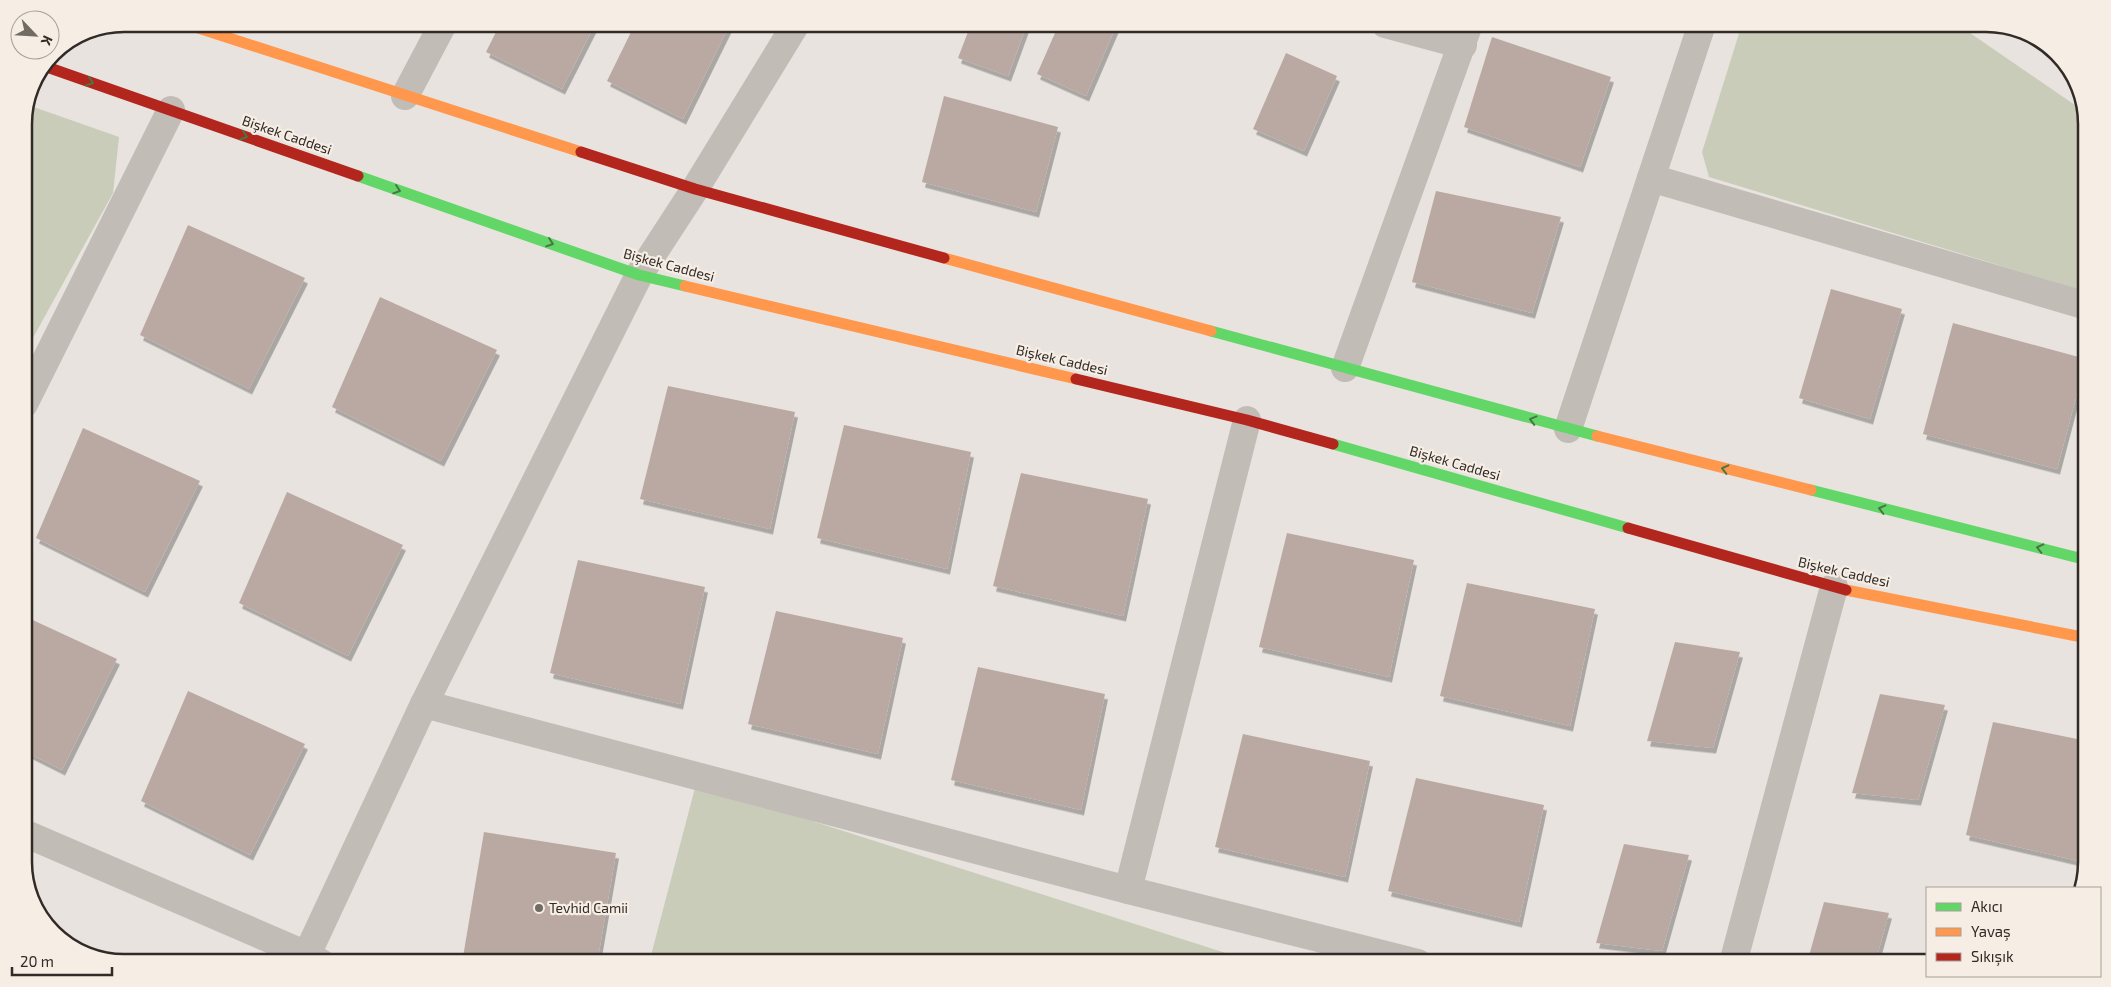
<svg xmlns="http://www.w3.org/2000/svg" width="2111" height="987" font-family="'Exo 2',sans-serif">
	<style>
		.green { fill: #c9ccb9 }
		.building { fill: #baa9a2; filter: url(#shadow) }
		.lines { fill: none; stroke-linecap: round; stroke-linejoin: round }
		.street { stroke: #c2bcb7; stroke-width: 28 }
		.fast { stroke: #63d668; stroke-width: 11 }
		.slow { stroke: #ff974d; stroke-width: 11 }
		.jam { stroke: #b3261e; stroke-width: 11 }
		.oneway { stroke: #487744 }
		.poi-dot { fill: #716b66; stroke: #f6eee5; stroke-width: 2 }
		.labels { text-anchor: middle; stroke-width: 4.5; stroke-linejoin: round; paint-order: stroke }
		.street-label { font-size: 14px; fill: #312a26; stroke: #f6eee5 }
		.poi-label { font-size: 14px; fill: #312a26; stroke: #f6eee5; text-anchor: start }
		.rim { fill: none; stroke: #312a26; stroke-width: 2.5 }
	</style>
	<defs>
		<filter id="shadow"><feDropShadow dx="3" dy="5.5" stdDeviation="0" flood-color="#0004"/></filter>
	</defs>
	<rect width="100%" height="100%" fill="#e8e3de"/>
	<g class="green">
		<polygon points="1742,24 1957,24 2085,112 2087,118 2087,292 1709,177 1702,152"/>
		<polygon points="28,105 119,137 113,193 24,354 24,118"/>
		<polygon points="696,784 1257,963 649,963"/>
	</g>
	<g class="building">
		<polygon points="500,24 595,24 562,89 486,52"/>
		<polygon points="635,24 730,24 683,119 607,81"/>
		<polygon points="971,24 1027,24 1008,76 958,58"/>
		<polygon points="1059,24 1117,24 1086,96 1037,74"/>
		<polygon points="1492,37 1611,77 1580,167 1464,127"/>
		<polygon points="1286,53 1337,76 1304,151 1253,129"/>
		<polygon points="944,96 1058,127 1036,212 922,182"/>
		<polygon points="1436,191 1561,217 1532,313 1412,282"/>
		<polygon points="188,225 305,278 249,389 140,335"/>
		<polygon points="1831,289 1902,309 1870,419 1799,398"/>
		<polygon points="380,297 497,350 441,461 332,407"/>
		<polygon points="1953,323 2086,359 2057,469 1923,434"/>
		<polygon points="668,386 795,412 770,529 640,499"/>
		<polygon points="844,425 971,452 947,569 817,538"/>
		<polygon points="83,428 200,481 145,592 36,538"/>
		<polygon points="1021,473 1148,499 1123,616 993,586"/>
		<polygon points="287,492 403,545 348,656 239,603"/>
		<polygon points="1287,533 1414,560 1389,677 1259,647"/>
		<polygon points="578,560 705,587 680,704 550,673"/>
		<polygon points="1467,583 1595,609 1570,726 1440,696"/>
		<polygon points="776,611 903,638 878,754 748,724"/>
		<polygon points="24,616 117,659 62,770 24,751"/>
		<polygon points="1675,642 1740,652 1713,748 1647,741"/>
		<polygon points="978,667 1105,694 1081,810 951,780"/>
		<polygon points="188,691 305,744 250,855 141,801"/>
		<polygon points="1880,694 1945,705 1918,800 1852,793"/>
		<polygon points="1993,722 2087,741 2087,863 1966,835"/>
		<polygon points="1243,734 1370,761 1345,877 1215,847"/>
		<polygon points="1416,778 1544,805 1519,922 1388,891"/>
		<polygon points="484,832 616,853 597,963 462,963"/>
		<polygon points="1624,844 1689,855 1662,951 1596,943"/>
		<polygon points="1824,902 1889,913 1875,963 1807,963"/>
	</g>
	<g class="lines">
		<g class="street">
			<polyline points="1385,24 1463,45"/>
			<polyline points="405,96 443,24"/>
			<polyline points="1651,178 2087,306"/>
			<polyline points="1345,368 1469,24"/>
			<polyline points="24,404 171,110"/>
			<polyline points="1568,429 1702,24"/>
			<polyline points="424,704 1128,890 1418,963"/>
			<polyline points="24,833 307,955 321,963"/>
			<polyline points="1128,890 1247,420"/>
			<polyline points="303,963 424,704 639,275 695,189 796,24"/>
			<polyline points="1733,963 1834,587"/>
		</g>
		<g class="fast">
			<polyline points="358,176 639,275 685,286"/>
			<polyline points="1211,331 1597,436"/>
			<polyline points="1333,444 1628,528"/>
			<polyline points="1811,490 2087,560"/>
		</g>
		<g class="slow">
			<polyline points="186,24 581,152"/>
			<polyline points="944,258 1211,331"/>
			<polyline points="685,286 1076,379"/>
			<polyline points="1597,436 1811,490"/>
			<polyline points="1846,590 2087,638"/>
		</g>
		<g class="jam">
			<polyline points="44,66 358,176"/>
			<polyline points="581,152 695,189 944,258"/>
			<polyline points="1076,379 1247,420 1333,444"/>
			<polyline points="1628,528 1846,590"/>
		</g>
	</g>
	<defs><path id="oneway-chevron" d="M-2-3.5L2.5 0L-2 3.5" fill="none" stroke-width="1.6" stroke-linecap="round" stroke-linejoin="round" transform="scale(1.25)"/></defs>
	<g class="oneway">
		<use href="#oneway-chevron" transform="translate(90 82) rotate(19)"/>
		<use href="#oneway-chevron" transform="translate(244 136) rotate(19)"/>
		<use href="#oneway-chevron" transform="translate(397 190) rotate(19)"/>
		<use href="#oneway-chevron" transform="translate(550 243) rotate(19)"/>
		<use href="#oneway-chevron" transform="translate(1533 420) rotate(-165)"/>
		<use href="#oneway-chevron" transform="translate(1725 469) rotate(-166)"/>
		<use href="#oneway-chevron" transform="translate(1882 509) rotate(-166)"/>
		<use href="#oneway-chevron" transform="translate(2040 548) rotate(-166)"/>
	</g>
	<circle class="poi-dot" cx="539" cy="908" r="5"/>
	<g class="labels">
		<g class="street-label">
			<text transform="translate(287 135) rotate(19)" y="5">Bişkek Caddesi</text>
			<text transform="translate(669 265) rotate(15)" y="5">Bişkek Caddesi</text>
			<text transform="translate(1062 360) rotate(13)" y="5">Bişkek Caddesi</text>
			<text transform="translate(1455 463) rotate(16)" y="5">Bişkek Caddesi</text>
			<text transform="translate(1844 572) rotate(13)" y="5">Bişkek Caddesi</text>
		</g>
		<g class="poi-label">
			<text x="549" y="913">Tevhid Camii</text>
		</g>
	</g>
	<path d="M0 0H2111V987H0ZM124 32H1986A92 92 0 0 1 2078 124V862A92 92 0 0 1 1986 954H124A92 92 0 0 1 32 862V124A92 92 0 0 1 124 32Z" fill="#f6eee5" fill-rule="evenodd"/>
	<path class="rim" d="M124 32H1986A92 92 0 0 1 2078 124V862A92 92 0 0 1 1986 954H124A92 92 0 0 1 32 862V124A92 92 0 0 1 124 32Z"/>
	<rect x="1926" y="887" width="175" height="90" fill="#f6eee5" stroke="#a7a099"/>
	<rect x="1936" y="903" width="25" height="8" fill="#63d668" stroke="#a7a099"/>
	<text x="1971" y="912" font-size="15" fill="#312a26">Akıcı</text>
	<rect x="1936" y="928" width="25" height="8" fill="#ff974d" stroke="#a7a099"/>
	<text x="1971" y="937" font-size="15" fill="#312a26">Yavaş</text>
	<rect x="1936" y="953" width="25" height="8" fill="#b3261e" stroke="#a7a099"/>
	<text x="1971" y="962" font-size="15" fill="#312a26">Sıkışık</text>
	<g transform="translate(35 35) rotate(115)"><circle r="24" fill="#f6eee5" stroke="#a7a099"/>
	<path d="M0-4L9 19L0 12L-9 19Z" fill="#716b66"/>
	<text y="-8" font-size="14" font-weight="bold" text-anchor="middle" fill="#312a26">K</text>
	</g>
	<path d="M12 967v8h100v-8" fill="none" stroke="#312a26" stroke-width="2.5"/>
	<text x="20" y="967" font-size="15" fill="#312a26" stroke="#f6eee5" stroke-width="4" paint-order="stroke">20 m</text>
</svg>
